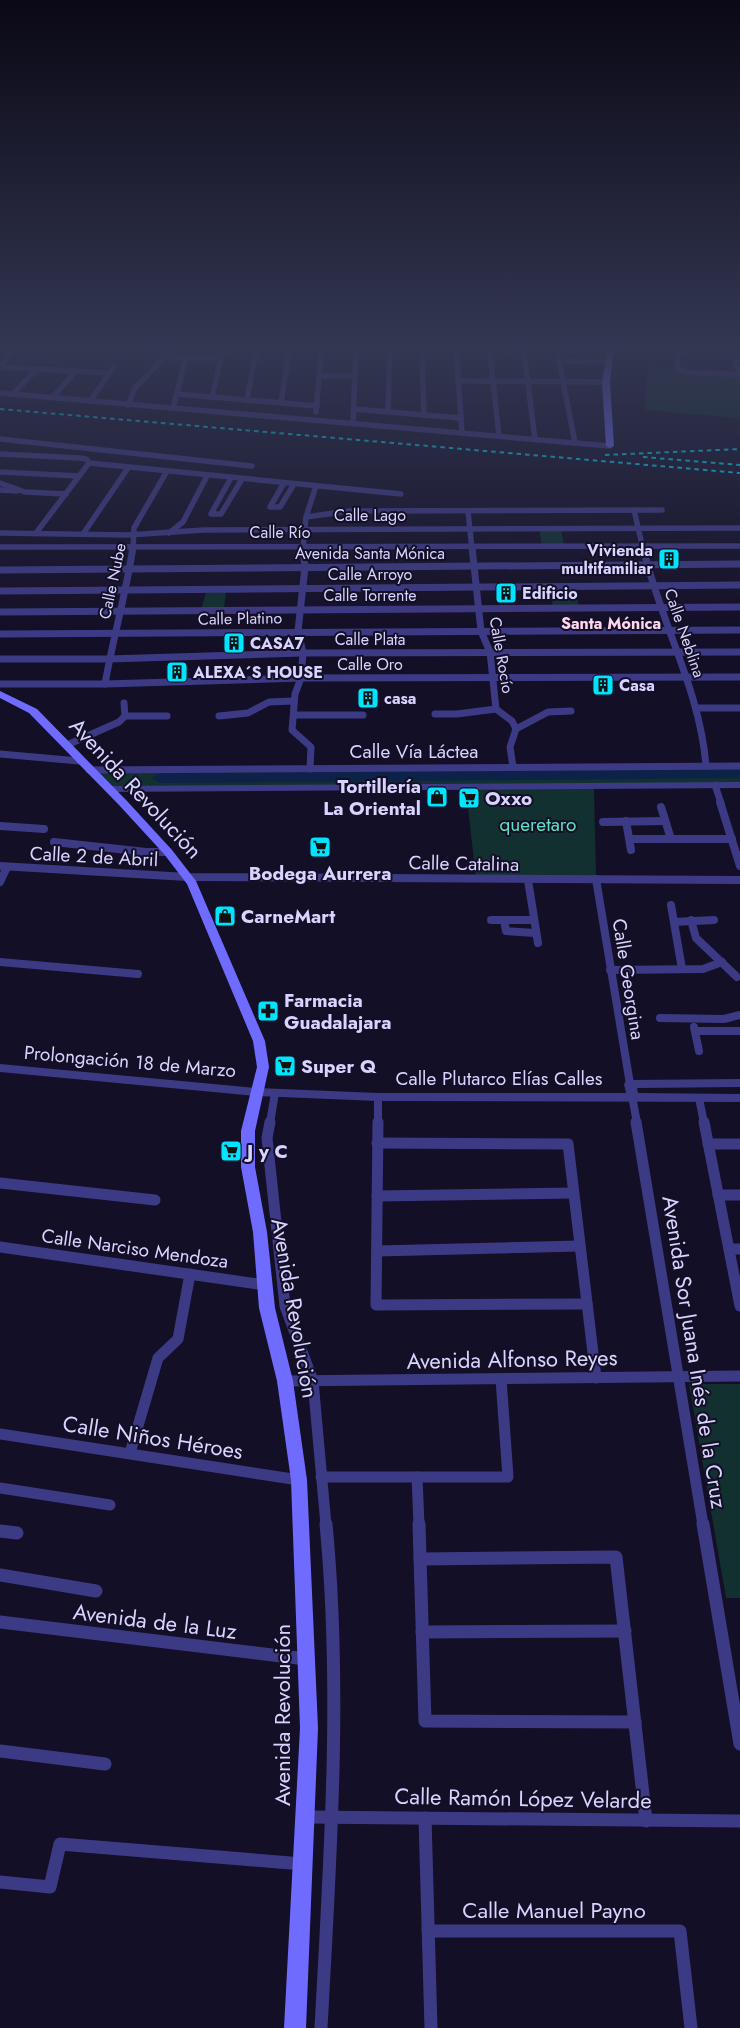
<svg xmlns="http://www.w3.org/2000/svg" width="740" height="2028" font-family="Jost,sans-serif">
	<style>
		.green { fill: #12302f }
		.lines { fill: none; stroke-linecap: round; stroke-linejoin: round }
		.river { fill: #0c2248; fill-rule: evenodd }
		.minor-far4 { stroke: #3d3a85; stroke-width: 5.5 }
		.minor-far3 { stroke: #3d3a85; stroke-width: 7 }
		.minor-far2 { stroke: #3d3a85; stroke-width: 8 }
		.minor-far1 { stroke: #3d3a85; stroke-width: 11 }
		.minor { stroke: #3d3a85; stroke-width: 13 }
		.tertiary { fill: #3d3a85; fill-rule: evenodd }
		.secondary { fill: #6f6bff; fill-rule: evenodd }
		.rail { stroke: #00e5ff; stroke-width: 2; stroke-dasharray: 4.5 4; stroke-linecap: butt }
		.labels { text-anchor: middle; stroke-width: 4; stroke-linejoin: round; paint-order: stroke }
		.far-street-label { font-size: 16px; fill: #d9d4ff; stroke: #130f26 }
		.far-poi-label { font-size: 16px; font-weight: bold; fill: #d9d4ff; stroke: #130f26; text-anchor: start }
		.far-neighbourhood-label { font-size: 16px; font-weight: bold; fill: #ffd6f0; stroke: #130f26 }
		.street-label { font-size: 19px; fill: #d9d4ff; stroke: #130f26 }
		.poi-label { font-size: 19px; font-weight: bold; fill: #d9d4ff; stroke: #130f26; text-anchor: start }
		.park-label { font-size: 19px; fill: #5fe0c0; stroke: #130f26 }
		.near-street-label { font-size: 22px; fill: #d9d4ff; stroke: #130f26 }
	</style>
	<rect width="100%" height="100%" fill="#130f26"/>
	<g class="green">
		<polygon points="648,367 740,375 740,418 645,410"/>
		<polygon points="539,529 561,529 564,546 542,547"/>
		<polygon points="574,588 579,606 553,607 550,589"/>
		<polygon points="226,592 224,609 201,609 206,593"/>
		<polygon points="740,767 740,785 594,786 596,879 476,879 466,790 109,789 89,770"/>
		<polygon points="689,1384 740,1384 740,1598 726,1598"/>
	</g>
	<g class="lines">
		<polygon class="river" points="740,768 740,778 160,783 152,778 160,773"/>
		<g class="minor-far4">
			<polyline points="176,345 322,345"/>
			<polyline points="356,345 367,345"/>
			<polyline points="422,345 424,415"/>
			<polyline points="441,345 456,345"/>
			<polyline points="456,345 462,433"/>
			<polyline points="489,345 499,436"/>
			<polyline points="523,345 535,439"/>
			<polyline points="556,345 575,443"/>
			<polyline points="678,345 677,368 686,372 740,375"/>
			<polyline points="16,346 173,348"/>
			<polyline points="557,348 610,349"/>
			<polyline points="163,358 221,358"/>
			<polyline points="737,360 736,366 740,372"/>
			<polyline points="559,361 607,362"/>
			<polyline points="0,367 109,373"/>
			<polyline points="0,367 17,345"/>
			<polyline points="319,376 355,376"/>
			<polyline points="458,381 606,382"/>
			<polyline points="0,393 610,446"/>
			<polyline points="13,394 36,370"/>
			<polyline points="177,394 317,406"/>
			<polyline points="212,397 224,345"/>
			<polyline points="52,398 75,372"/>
			<polyline points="247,400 257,345"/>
			<polyline points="90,401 114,367"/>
			<polyline points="281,403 290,345"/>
			<polyline points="128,405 135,388 174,347"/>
			<polyline points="173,408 186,358"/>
			<polyline points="354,409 460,418"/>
			<polyline points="388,411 390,345"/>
			<polyline points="316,412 322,345"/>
			<polyline points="353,423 356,345"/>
			<polyline points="0,439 252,466"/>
			<polyline points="0,454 80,458 86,459 89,463 36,533"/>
			<polyline points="89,463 401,494"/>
			<polyline points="0,472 79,476"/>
			<polyline points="231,478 211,514 221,514 242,479"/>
			<polyline points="0,483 25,492 66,494"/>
			<polyline points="284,483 270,507 280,507 294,484"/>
			<polyline points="0,490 17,491"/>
			<polyline points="634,510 643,549"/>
			<polyline points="468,511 472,549"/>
			<polyline points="306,517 349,511 662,510"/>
			<polyline points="0,533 128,535 204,530 740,528"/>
			<polyline points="169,533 183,522 207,476"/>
			<polyline points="83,534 128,468"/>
			<polyline points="0,547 740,546"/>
			<polyline points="133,549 134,528 167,471"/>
			<polyline points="303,549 306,517 316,486"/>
		</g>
		<g class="minor-far3">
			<polyline points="303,547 305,567 298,631 303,653 301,678 295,694 292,730 311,747 310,769"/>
			<polyline points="472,547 481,631 490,652 496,709 512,721 516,729 510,747 513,767"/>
			<path d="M643 547C660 622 700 689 706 766"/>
			<polyline points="0,570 740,564"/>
			<polyline points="0,591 740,585"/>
			<polyline points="0,612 740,607"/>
			<polyline points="0,634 740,630"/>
			<polyline points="0,659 109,659 303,653 740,652"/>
			<polyline points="0,684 105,684 301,678 740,677"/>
			<path d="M105 684C113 638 126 594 133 547"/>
			<polyline points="696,708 740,708"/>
			<polyline points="435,714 457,714 496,709"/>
			<polyline points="294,715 363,715"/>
			<polyline points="125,716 167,716"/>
			<polyline points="219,716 248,713 269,702 294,701"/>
			<polyline points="516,729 548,712 571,711"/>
			<polyline points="67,745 119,722 125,716 124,703"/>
			<polyline points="0,754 79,761"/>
			<polyline points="89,770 740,766"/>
			<polyline points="715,785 721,803"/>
		</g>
		<g class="minor-far2">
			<polyline points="720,802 740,866"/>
			<polyline points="661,807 671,839"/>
			<polyline points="626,821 631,850"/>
			<polyline points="603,822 665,821"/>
			<polyline points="0,826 44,829"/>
			<polyline points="630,839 732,839"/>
			<polyline points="54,842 146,852 168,852"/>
			<polyline points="0,866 187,877 740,880"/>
			<polyline points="596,879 630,1084"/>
			<polyline points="528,880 538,943"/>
			<polyline points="0,882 7,867"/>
			<polyline points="671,905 682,969"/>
			<polyline points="491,920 534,920"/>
			<polyline points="504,920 506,931 535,933"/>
			<polyline points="691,920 696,938 737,977"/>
			<polyline points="674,922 714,920"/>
			<polyline points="0,962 138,974"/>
			<polyline points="610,970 703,969 722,962"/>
			<polyline points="660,1018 724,1019 740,1015"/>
			<polyline points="694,1027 699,1051"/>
			<polyline points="695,1031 740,1031"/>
			<polyline points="632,1096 637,1123"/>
			<polyline points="699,1098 704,1123"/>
			<polyline points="270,1123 275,1093"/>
			<polyline points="378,1123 378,1097"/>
		</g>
		<g class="minor-far1">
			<polyline points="270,1122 267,1138 285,1306 313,1381 326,1525"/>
			<polyline points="378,1122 376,1305 587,1304"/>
			<polyline points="636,1122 703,1525"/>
			<polyline points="704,1122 740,1306"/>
			<polyline points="377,1143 568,1144 596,1378"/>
			<polyline points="708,1144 740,1144"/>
			<polyline points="0,1183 155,1200"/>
			<polyline points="718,1195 740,1195"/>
			<polyline points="377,1196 573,1193"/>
			<polyline points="0,1247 265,1285"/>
			<polyline points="729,1249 740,1249"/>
			<polyline points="377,1251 580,1246"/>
			<polyline points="285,1381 740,1376"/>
			<polyline points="0,1434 299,1480"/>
			<polyline points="130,1453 158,1358 178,1339 190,1274"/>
			<polyline points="321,1477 508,1477 501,1379"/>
			<polyline points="417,1477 419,1525"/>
			<polyline points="0,1488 110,1505"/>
		</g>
		<g class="minor">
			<polyline points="419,1524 425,1721 635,1722"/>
			<polyline points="703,1524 740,1744"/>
			<polyline points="0,1531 17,1533"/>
			<polyline points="420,1559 616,1557 646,1821"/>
			<polyline points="0,1575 96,1591"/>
			<polyline points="0,1622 306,1659"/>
			<polyline points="422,1632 625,1631"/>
			<polyline points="0,1751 105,1764"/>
			<polyline points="305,1817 740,1821"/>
			<polyline points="425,1818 431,2028"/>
			<polyline points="0,1882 50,1887 60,1844 303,1864"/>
			<polyline points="428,1931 680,1931 691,2028"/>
			<path d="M321 2028C330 1860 342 1691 326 1524"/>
		</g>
		<g class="tertiary">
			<polygon points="740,782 740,788 109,792 104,789 109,786"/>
			<polygon points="0,1064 257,1088 378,1093 626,1093 624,1084 626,1081 630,1080 740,1079 740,1087 637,1088 638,1093 740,1094 740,1102 378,1101 257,1096 0,1072"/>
		</g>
		<g class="secondary">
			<polygon points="608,345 614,345 610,382 614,446 610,448 606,446 602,382"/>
			<polygon points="0,691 37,709 127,801 172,850 196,881 265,1041 269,1067 255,1131 255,1167 267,1232 275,1308 293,1381 307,1480 318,1728 306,2028 284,2028 300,1728 291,1480 277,1381 259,1308 253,1232 241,1167 241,1131 257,1067 253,1041 187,884 164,854 119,805 29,713 0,698"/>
		</g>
		<g class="rail">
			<polyline points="0,409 740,473"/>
			<polyline points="605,455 740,449"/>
			<polyline points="643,457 740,465"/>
		</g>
	</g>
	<linearGradient id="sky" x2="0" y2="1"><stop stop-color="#0a0815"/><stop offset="0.55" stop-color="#333752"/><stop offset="1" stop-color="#333752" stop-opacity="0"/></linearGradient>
	<rect width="740" height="629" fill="url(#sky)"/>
	<defs>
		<g id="building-square" transform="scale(1.125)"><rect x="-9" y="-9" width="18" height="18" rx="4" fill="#00e5ff" stroke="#130f26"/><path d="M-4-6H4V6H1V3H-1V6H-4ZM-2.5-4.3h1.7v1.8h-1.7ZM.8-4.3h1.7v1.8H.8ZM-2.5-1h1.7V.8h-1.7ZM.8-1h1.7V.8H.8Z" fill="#111"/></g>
		<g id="shop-square" transform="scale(1.125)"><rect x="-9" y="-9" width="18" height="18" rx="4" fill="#00e5ff" stroke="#130f26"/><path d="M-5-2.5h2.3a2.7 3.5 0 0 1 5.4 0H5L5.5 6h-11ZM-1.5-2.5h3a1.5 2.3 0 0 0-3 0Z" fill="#111"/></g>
		<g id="supermarket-square" transform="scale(1.125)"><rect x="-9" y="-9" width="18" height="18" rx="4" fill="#00e5ff" stroke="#130f26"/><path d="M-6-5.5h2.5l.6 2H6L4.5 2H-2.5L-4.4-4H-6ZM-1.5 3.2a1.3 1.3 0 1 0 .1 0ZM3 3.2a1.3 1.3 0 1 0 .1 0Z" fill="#111"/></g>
		<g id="pharmacy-square" transform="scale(1.125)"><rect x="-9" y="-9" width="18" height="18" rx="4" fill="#00e5ff" stroke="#130f26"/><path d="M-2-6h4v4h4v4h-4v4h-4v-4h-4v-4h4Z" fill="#111"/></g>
	</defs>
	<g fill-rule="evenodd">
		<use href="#building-square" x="669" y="559"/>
		<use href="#building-square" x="506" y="593"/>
		<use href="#building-square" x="234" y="643"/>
		<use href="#building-square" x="177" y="672"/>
		<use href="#building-square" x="603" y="685"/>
		<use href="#building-square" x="368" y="698"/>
		<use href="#shop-square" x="437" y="797"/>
		<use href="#supermarket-square" x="469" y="798"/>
		<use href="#supermarket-square" x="320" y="847"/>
		<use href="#shop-square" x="225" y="916"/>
		<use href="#pharmacy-square" x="268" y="1011"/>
		<use href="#supermarket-square" x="285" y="1066"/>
		<use href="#supermarket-square" x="231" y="1151"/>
	</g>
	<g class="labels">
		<g class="far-street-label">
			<text x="370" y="521">Calle Lago</text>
			<text x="280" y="538">Calle Río</text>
			<text x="370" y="559">Avenida Santa Mónica</text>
			<text x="370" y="580">Calle Arroyo</text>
			<text transform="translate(112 581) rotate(-78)" y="6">Calle Nube</text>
			<text x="370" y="601">Calle Torrente</text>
			<text transform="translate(240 618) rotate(-1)" y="6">Calle Platino</text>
			<text transform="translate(685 633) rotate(71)" y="6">Calle Neblina</text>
			<text x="370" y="645">Calle Plata</text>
			<text transform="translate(502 655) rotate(80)" y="6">Calle Rocío</text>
			<text x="370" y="670">Calle Oro</text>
		</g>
		<g class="far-poi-label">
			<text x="653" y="556" text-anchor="end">Vivienda<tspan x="653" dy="18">multifamiliar</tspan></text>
			<text x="522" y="599">Edificio</text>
			<text x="250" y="649">CASA7</text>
			<text x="193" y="678">ALEXA´S HOUSE</text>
			<text x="619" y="691">Casa</text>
			<text x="384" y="704">casa</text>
		</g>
		<g class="far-neighbourhood-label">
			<text x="611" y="629">Santa Mónica</text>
		</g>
		<g class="street-label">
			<text x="414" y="758">Calle Vía Láctea</text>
			<text transform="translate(94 856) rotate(3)" y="7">Calle 2 de Abril</text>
			<text transform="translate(464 863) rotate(1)" y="7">Calle Catalina</text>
			<text transform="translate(629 979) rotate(81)" y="7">Calle Georgina</text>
			<text transform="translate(130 1061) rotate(5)" y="7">Prolongación 18 de Marzo</text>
			<text x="499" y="1085">Calle Plutarco Elías Calles</text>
			<text transform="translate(135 1248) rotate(8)" y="7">Calle Narciso Mendoza</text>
		</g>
		<g class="poi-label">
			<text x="421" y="793" text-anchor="end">Tortillería<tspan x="421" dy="22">La Oriental</tspan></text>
			<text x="485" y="805">Oxxo</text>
			<text x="320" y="880" text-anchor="middle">Bodega Aurrera</text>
			<text x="241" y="923">CarneMart</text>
			<text x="284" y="1007">Farmacia<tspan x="284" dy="22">Guadalajara</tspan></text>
			<text x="301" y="1073">Super Q</text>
			<text x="247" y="1158">J y C</text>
		</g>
		<g class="park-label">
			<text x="538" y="831">queretaro</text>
		</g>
		<g class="near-street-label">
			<text transform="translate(136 788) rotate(47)" y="8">Avenida Revolución</text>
			<text transform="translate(295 1308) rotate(80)" y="8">Avenida Revolución</text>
			<text transform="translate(695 1352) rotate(81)" y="8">Avenida Sor Juana Inés de la Cruz</text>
			<text transform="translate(512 1359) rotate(-1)" y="8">Avenida Alfonso Reyes</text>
			<text transform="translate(153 1437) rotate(9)" y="8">Calle Niños Héroes</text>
			<text transform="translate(155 1621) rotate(7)" y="8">Avenida de la Luz</text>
			<text transform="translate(282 1715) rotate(-90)" y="8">Avenida Revolución</text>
			<text transform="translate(523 1798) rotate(1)" y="8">Calle Ramón López Velarde</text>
			<text x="554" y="1918">Calle Manuel Payno</text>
		</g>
	</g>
</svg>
